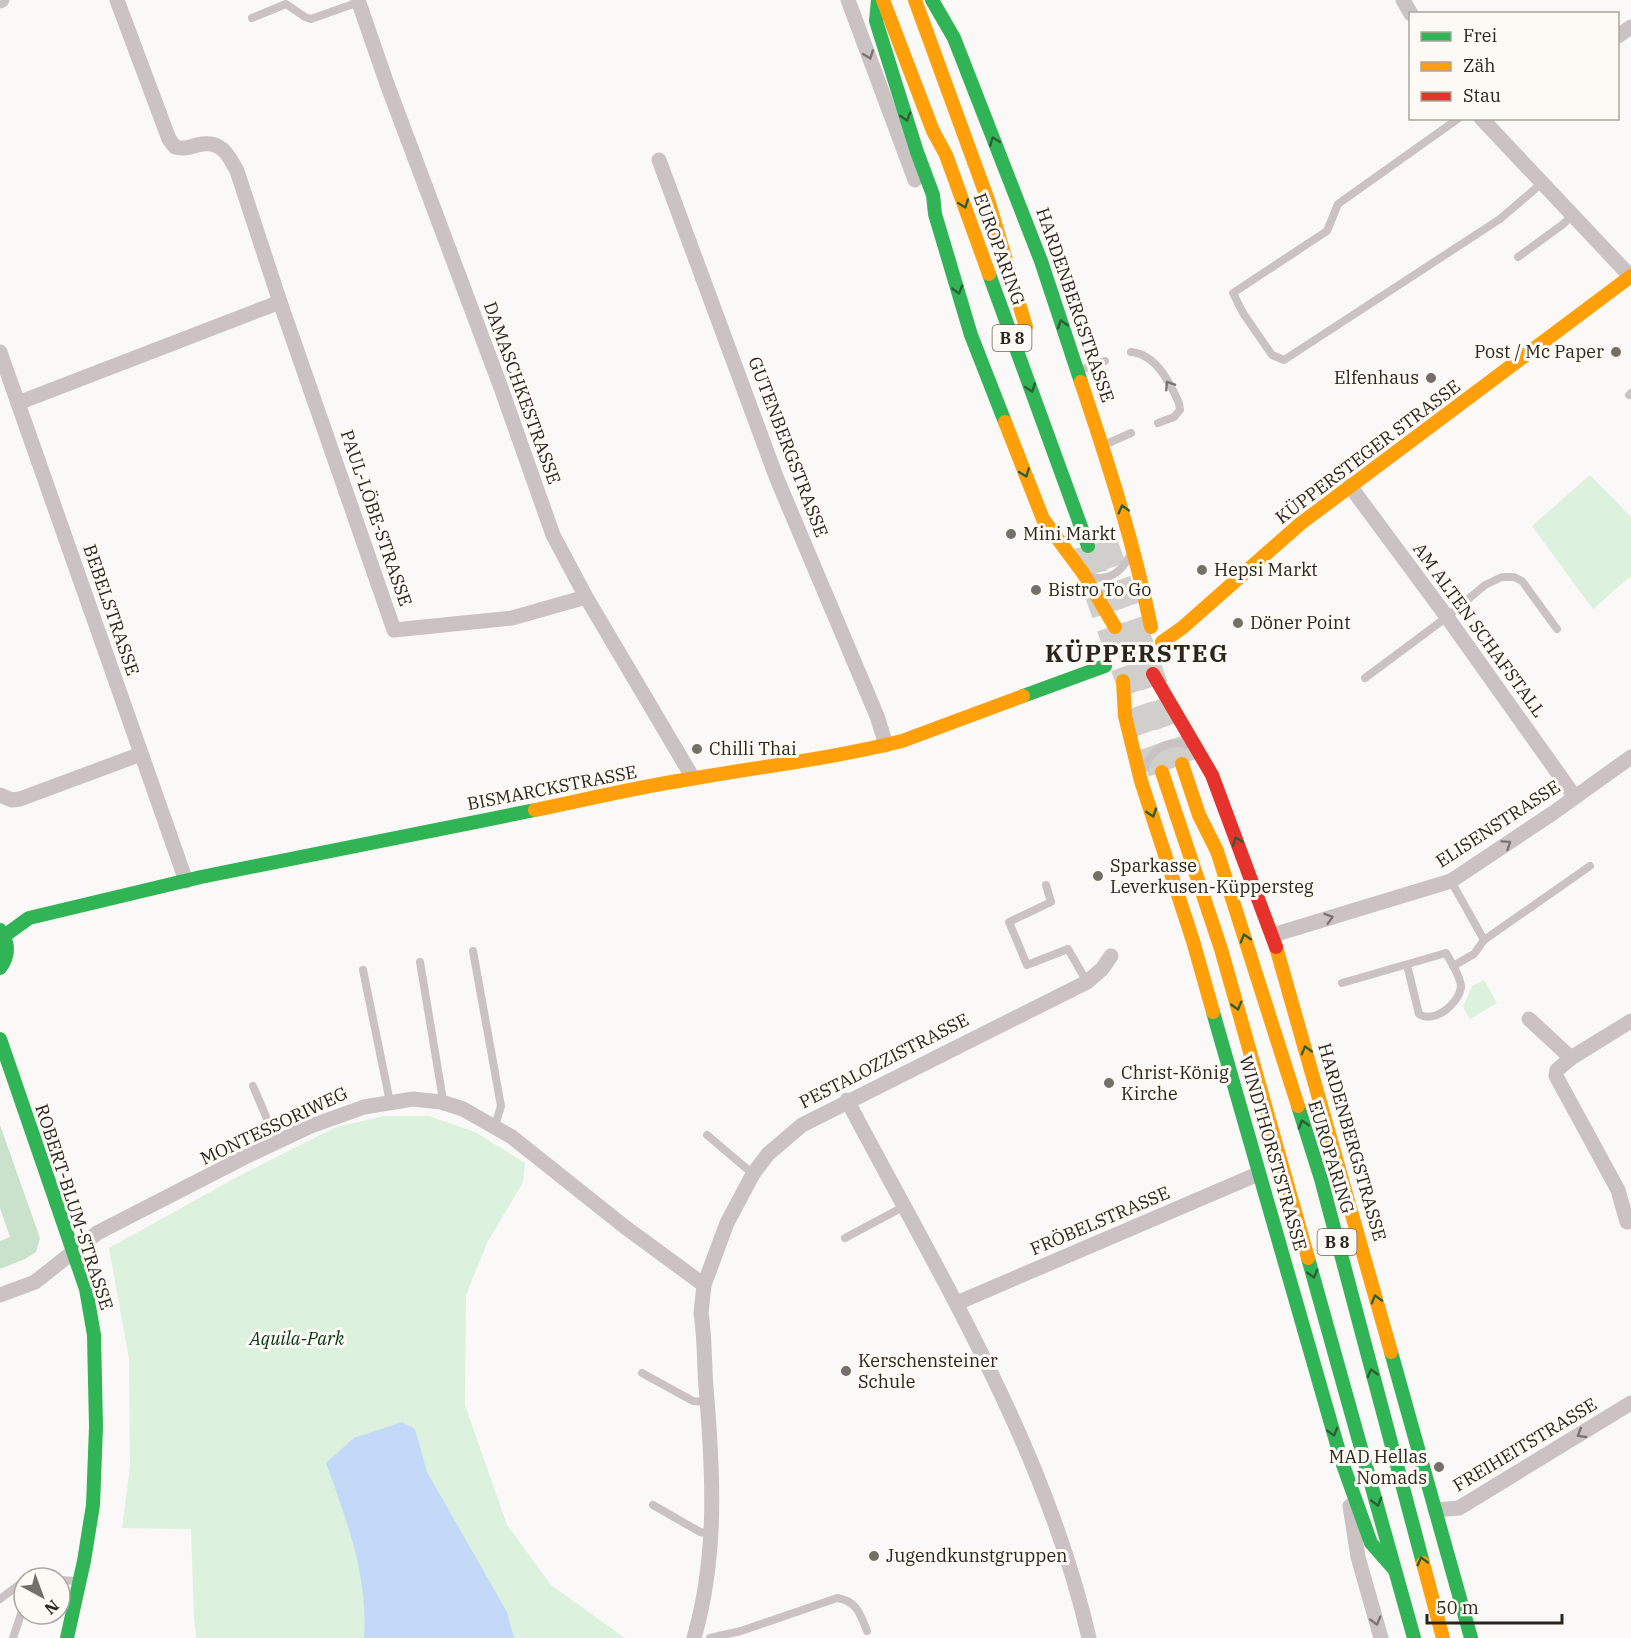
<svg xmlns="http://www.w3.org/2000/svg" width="1631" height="1638" font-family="'IBM Plex Serif',serif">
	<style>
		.green { fill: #dcf1de }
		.forest { fill: #cae2cc }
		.water { fill: #c4d9f8 }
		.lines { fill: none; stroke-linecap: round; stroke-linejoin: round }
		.highway-tunnel { stroke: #d1cfcb; stroke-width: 28; stroke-dasharray: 28 14; stroke-linecap: butt }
		.lane { stroke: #cbc2c4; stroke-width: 8 }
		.street { stroke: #cbc2c4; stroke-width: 15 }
		.fast { stroke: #30b455; stroke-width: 14 }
		.slow { stroke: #ff9f0a; stroke-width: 14 }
		.jam { stroke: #e5322d; stroke-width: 14 }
		.oneway { stroke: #7b7470 }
		.oneway2 { stroke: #2d5e33 }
		.poi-dot { fill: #746f69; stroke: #fdfaf5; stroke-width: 2 }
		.labels { text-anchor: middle; stroke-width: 6; stroke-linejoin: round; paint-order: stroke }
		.shield { fill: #fdfaf5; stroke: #6a655e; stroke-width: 1.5 }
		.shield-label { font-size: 16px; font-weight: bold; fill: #2b251d }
		.street-label { font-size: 18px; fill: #2b251d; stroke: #fdfaf5 }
		.poi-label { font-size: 18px; fill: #2b251d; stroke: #fdfaf5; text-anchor: start }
		.park-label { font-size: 18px; font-style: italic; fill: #003612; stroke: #fdfaf5 }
		.district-label { font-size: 24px; font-weight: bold; letter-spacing: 1.5px; fill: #2b251d; stroke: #fdfaf5 }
	</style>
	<rect width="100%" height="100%" fill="#fbf9f7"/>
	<g class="green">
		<polygon points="1590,475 1631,517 1631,576 1593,609 1532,526"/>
		<circle cx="1134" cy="651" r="17"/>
		<polygon points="1484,980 1497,1003 1470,1019 1463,1007 1472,986"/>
		<polygon points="384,1116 429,1116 475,1132 525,1163 523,1182 487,1243 466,1295 465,1405 507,1525 551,1585 625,1638 196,1638 194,1619 191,1529 122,1528 130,1467 129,1359 109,1248 239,1176 336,1127"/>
	</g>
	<polygon class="forest" points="0,1125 40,1238 36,1252 25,1259 0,1269 0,1241 10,1237 0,1208"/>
	<path class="water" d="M402 1422 415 1429 427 1472 507 1612 514 1638H364C368 1574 347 1522 326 1463L354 1438Z"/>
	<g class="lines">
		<g class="highway-tunnel">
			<polyline points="1103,541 1182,764"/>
			<polyline points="1088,546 1097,589 1162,772"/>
		</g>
		<g class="lane">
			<polyline points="252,18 286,4 305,17 311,19 359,2"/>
			<polyline points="1459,118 1338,204 1327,231 1233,293 1243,313 1272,355 1284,360 1500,219 1541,184"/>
			<polyline points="1518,257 1562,225 1572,216"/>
			<path d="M1131 352C1156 354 1170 383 1179 403L1180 410 1174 417 1158 423"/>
			<polyline points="1081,370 1105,361"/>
			<polyline points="1629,395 1631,393"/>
			<polyline points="1104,445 1131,433"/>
			<path d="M1090 576C1107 583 1123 571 1130 555"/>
			<polyline points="1365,678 1447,617 1485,585 1502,577 1514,577 1522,581 1557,629"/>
			<path d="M1145 768C1151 748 1170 739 1189 745"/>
			<polyline points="1451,881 1484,940 1590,866"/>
			<polyline points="1046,885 1051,902 1009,922 1027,965 1068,949 1087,982"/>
			<polyline points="473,951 501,1106 495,1126"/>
			<polyline points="420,962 442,1094 441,1102"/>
			<polyline points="1453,966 1474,954 1484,940"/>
			<polyline points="363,970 390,1102"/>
			<path d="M1342 983 1446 953C1451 962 1461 977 1461 987 1459 1004 1434 1024 1419 1014L1407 965"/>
			<polyline points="253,1086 277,1142"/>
			<polyline points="707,1135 753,1174"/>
			<polyline points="845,1238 903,1207"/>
			<polyline points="642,1373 693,1401 707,1402"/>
			<polyline points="653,1505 700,1532 712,1534"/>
			<polyline points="60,1580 76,1581"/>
			<polyline points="0,1599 24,1581"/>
			<polyline points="13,1638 24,1605"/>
			<path d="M710 1638 741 1631 837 1598C857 1601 860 1614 867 1631"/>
		</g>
		<g class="street">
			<path d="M117 0 169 139 175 147C188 150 190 146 202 144 222 141 229 156 237 171L280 302"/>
			<polyline points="358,0 387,84 500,385 553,535 586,597 693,778"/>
			<polyline points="848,0 915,180"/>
			<polyline points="1403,0 1411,14"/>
			<polyline points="0,1 2,0"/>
			<polyline points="1618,36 1631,27"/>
			<polyline points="1481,118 1631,277"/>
			<polyline points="659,160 777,479 877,716 886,745"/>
			<polyline points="0,352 186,881"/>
			<polyline points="18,403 280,302 394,630 512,618 586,597"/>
			<polyline points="1350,486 1447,617 1575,797"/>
			<polyline points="0,795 12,800 20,799 141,754"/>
			<polyline points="1273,935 1451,881 1553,813 1631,757"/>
			<polyline points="1529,1019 1571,1058 1631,1021"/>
			<polyline points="1571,1058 1557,1070 1556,1076 1618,1190 1627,1222"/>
			<path d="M847 1100C938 1273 1045 1446 1089 1638"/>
			<polyline points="0,1295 35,1282 97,1233 245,1157 311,1126 364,1107 413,1099 441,1102 463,1109 512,1137 625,1227 704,1285"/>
			<polyline points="957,1303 1258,1174"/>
			<polyline points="1350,1506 1358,1557 1381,1638"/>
			<polyline points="1435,1510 1459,1508 1631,1403"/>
			<path d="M694 1638C718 1555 713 1471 706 1387 704 1362 705 1338 701 1313L704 1285 727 1223 753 1174 768 1154 802 1125 1087 982 1102 969 1111 956"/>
		</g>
		<g class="fast">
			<polyline points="878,0 876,21 917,152 933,195 935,214 971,335 1005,422"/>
			<polyline points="932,0 954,38 1041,261 1081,382"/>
			<polyline points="989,274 1088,546"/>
			<polyline points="1023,696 1105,666"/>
			<path d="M0 930C9 943 9 956 0 968"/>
			<polyline points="4,936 29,918 201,877 535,810"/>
			<polyline points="1213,1012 1342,1462 1371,1543 1393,1568"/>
			<polyline points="0,1039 86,1289 94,1335 96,1427 93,1505 84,1561 67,1638"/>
			<polyline points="1298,1106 1321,1179 1423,1563"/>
			<polyline points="1308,1258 1414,1638"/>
			<polyline points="1391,1352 1471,1638"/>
		</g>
		<g class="slow">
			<polyline points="883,0 933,131 946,155 989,274"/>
			<polyline points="915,0 989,203 1026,327"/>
			<path d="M1081 382C1108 463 1134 543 1151 627"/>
			<polyline points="1005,422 1043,519 1083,573 1115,627"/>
			<polyline points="1162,642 1182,628 1300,524 1631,276"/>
			<polyline points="1123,681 1125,716 1141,781 1193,941 1213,1012"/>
			<polyline points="1182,764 1199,815 1217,851 1298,1106"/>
			<polyline points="1162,772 1221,949 1308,1258"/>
			<path d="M535 810C588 799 642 786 696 778 765 766 834 758 902 741L1023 696"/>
			<polyline points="1276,947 1391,1352"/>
			<polyline points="1423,1563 1443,1638"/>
		</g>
		<polyline class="jam" points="1153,674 1212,775 1276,947"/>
	</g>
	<defs><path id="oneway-chevron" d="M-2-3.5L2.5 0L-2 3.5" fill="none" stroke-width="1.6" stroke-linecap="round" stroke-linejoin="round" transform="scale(1.5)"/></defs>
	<g class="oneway">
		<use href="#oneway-chevron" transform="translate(869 55) rotate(70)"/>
		<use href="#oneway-chevron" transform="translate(1169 385) rotate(-123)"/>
		<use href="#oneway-chevron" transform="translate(1507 844) rotate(-34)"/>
		<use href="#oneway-chevron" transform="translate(1329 918) rotate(-17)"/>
		<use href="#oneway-chevron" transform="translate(1581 1434) rotate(149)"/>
		<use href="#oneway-chevron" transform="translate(1376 1621) rotate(74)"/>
	</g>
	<g class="oneway2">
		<use href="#oneway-chevron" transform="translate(906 117) rotate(73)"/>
		<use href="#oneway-chevron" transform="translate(994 141) rotate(-111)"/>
		<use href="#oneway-chevron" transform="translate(964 204) rotate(70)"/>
		<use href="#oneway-chevron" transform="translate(958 290) rotate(74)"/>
		<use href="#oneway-chevron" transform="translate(1062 324) rotate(-108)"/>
		<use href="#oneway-chevron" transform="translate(1031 388) rotate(70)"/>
		<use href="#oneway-chevron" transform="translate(1025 473) rotate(69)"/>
		<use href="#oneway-chevron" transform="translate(1123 509) rotate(-105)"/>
		<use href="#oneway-chevron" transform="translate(1152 813) rotate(72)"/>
		<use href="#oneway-chevron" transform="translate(1237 841) rotate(-111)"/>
		<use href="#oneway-chevron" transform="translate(1245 938) rotate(-107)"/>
		<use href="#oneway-chevron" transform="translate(1237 1006) rotate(74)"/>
		<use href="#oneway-chevron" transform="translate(1306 1050) rotate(-106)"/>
		<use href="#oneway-chevron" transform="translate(1303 1124) rotate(-107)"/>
		<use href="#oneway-chevron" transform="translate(1313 1274) rotate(74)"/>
		<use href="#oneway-chevron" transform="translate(1376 1299) rotate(-106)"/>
		<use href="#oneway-chevron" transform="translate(1372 1373) rotate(-105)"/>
		<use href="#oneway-chevron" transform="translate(1333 1432) rotate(74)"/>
		<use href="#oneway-chevron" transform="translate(1377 1502) rotate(74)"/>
		<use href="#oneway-chevron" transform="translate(1422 1561) rotate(-105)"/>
	</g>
	<g class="poi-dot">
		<circle cx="1616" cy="352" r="6"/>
		<circle cx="1431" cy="378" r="6"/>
		<circle cx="1011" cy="534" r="6"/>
		<circle cx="1202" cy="570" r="6"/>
		<circle cx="1036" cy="590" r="6"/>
		<circle cx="1238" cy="623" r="6"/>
		<circle cx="697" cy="749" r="6"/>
		<circle cx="1098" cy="876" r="6"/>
		<circle cx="1109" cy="1083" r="6"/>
		<circle cx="846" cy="1371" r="6"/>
		<circle cx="1439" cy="1467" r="6"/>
		<circle cx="874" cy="1556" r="6"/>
	</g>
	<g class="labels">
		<g class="shield">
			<rect x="992.5" y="325" width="39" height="26" rx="4.5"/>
			<rect x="1317.5" y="1229" width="39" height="26" rx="4.5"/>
		</g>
		<g class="shield-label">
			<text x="1012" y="344">B 8</text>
			<text x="1337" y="1248">B 8</text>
		</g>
		<g class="street-label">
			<text transform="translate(999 249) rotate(70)" y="6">EUROPARING</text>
			<text transform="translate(1075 305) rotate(71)" y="6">HARDENBERGSTRASSE</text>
			<text transform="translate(522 393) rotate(70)" y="6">DAMASCHKESTRASSE</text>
			<text transform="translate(788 447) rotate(69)" y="6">GUTENBERGSTRASSE</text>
			<text transform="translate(1368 452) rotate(-37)" y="6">KÜPPERSTEGER STRASSE</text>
			<text transform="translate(376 518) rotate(71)" y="6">PAUL-LÖBE-STRASSE</text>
			<text transform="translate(111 610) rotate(71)" y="6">BEBELSTRASSE</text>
			<text transform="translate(1479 630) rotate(54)" y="6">AM ALTEN SCHAFSTALL</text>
			<text transform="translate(552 788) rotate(-11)" y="6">BISMARCKSTRASSE</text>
			<text transform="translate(1498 824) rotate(-33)" y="6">ELISENSTRASSE</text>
			<text transform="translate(884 1061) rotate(-27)" y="6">PESTALOZZISTRASSE</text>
			<text transform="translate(274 1126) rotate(-25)" y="6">MONTESSORIWEG</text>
			<text transform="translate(1352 1142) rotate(74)" y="6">HARDENBERGSTRASSE</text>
			<text transform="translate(1273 1153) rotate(74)" y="6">WINDTHORSTSTRASSE</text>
			<text transform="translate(1331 1157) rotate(73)" y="6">EUROPARING</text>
			<text transform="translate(74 1207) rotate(72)" y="6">ROBERT-BLUM-STRASSE</text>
			<text transform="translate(1100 1221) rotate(-23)" y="6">FRÖBELSTRASSE</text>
			<text transform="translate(1525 1445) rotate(-31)" y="6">FREIHEITSTRASSE</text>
		</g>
		<g class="poi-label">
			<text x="1604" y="358" text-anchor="end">Post / Mc Paper</text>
			<text x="1419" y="384" text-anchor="end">Elfenhaus</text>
			<text x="1023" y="540">Mini Markt</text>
			<text x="1214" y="576">Hepsi Markt</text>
			<text x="1048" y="596">Bistro To Go</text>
			<text x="1250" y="629">Döner Point</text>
			<text x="709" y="755">Chilli Thai</text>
			<text x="1110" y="872">Sparkasse<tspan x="1110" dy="21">Leverkusen-Küppersteg</tspan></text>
			<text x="1121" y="1079">Christ-König<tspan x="1121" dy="21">Kirche</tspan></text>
			<text x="858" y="1367">Kerschensteiner<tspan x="858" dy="21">Schule</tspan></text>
			<text x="1427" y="1463" text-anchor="end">MAD Hellas<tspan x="1427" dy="21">Nomads</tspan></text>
			<text x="886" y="1562">Jugendkunstgruppen</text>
		</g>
		<g class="park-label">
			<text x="297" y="1345">Aquila-Park</text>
		</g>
		<g class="district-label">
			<text x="1137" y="662">KÜPPERSTEG</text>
		</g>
	</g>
	<rect x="1409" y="12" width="210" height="108" fill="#fdfaf5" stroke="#a9a59f" stroke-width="1.5"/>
	<rect x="1421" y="32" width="30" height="9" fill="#30b455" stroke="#a9a59f" stroke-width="1.5"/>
	<text x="1463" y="42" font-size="18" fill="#2b251d">Frei</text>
	<rect x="1421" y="62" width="30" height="9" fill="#ff9f0a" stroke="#a9a59f" stroke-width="1.5"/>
	<text x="1463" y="72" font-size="18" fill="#2b251d">Zäh</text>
	<rect x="1421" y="92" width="30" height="9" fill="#e5322d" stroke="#a9a59f" stroke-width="1.5"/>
	<text x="1463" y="102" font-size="18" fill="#2b251d">Stau</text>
	<g transform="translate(42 1596) rotate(139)"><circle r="28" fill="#fdfaf5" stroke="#a9a59f" stroke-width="1.5"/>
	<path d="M0-4.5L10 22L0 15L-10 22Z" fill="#746f69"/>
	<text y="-9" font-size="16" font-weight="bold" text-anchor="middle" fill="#2b251d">N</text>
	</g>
	<path d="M1427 1614v9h135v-9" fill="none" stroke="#2b251d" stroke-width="3"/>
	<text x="1436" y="1614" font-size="18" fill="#2b251d" stroke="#fdfaf5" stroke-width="4.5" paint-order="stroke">50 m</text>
</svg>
